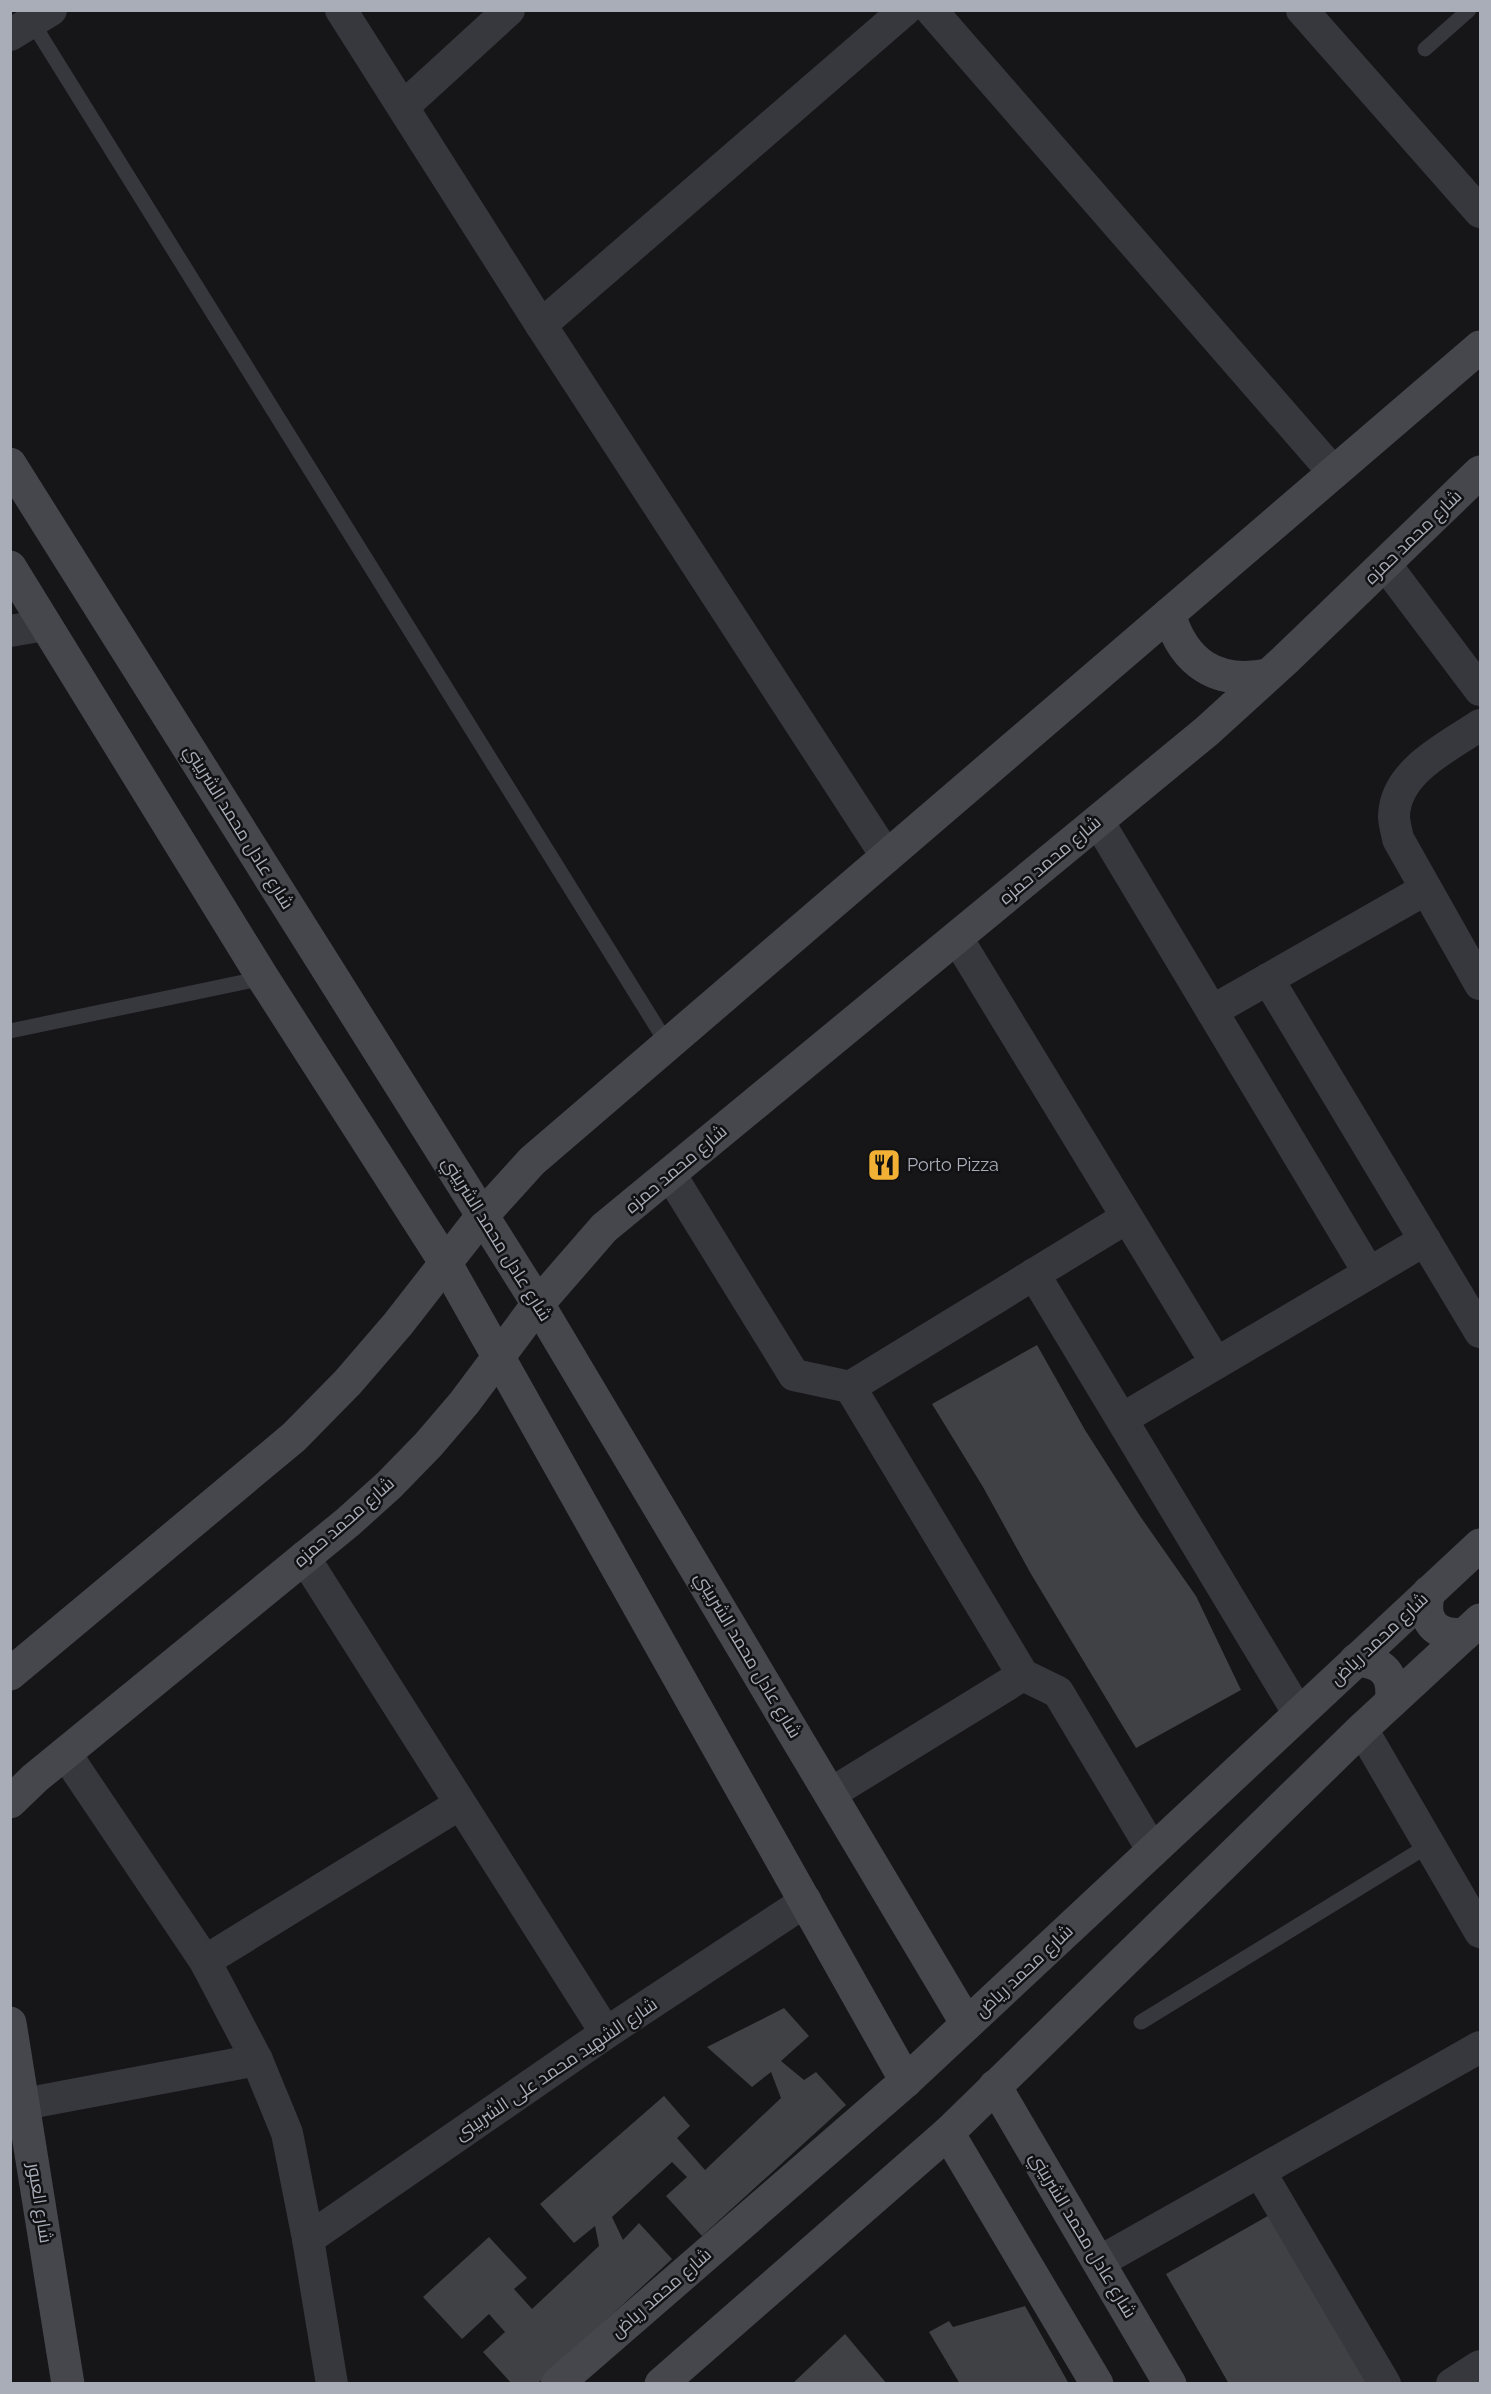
<svg xmlns="http://www.w3.org/2000/svg" width="1491" height="2394" font-family="Raleway,Cairo,sans-serif">
	<style>
		.building { fill: #404145 }
		.lines { fill: none; stroke-linecap: round; stroke-linejoin: round }
		.lane { stroke: #37383d; stroke-width: 15 }
		.street { stroke: #37383d; stroke-width: 32 }
		.secondary { stroke: #45474d; stroke-width: 33 }
		.labels { text-anchor: middle; stroke-width: 5; stroke-linejoin: round; paint-order: stroke }
		.street-label { font-size: 18px; fill: #a8adb8; stroke: #111113 }
		.poi-label { font-size: 18px; fill: #a8adb8; stroke: #111113; text-anchor: start }
	</style>
	<rect width="100%" height="100%" fill="#161618"/>
	<g class="building">
		<polygon points="1037,1345 1085,1430 1140,1516 1196,1596 1241,1690 1136,1748 1031,1574 983,1487 932,1404"/>
		<polygon points="784,2008 809,2036 781,2061 804,2080 816,2072 846,2105 702,2236 666,2196 687,2177 672,2162 612,2217 623,2240 639,2223 672,2259 537,2384 512,2384 483,2352 505,2332 489,2314 462,2339 423,2297 489,2237 527,2278 514,2289 532,2309 599,2246 595,2226 574,2243 540,2204 664,2096 690,2126 677,2138 705,2170 781,2098 771,2072 752,2087 707,2047"/>
		<polygon points="1273,2213 1372,2384 1229,2384 1166,2274"/>
		<polygon points="1025,2306 1069,2384 960,2384 929,2332 949,2321 953,2327"/>
		<polygon points="845,2334 887,2384 792,2384"/>
	</g>
	<g class="lines">
		<g class="lane">
			<polyline points="32,22 668,1045"/>
			<polyline points="1425,49 1469,10"/>
			<polyline points="10,1031 263,978"/>
			<polyline points="1141,2022 1429,1845"/>
		</g>
		<g class="street">
			<polyline points="341,10 541,325 887,857"/>
			<polyline points="931,10 1334,473"/>
			<polyline points="1302,10 1480,212"/>
			<polyline points="10,35 51,10"/>
			<polyline points="403,107 509,10"/>
			<polyline points="541,325 905,10"/>
			<polyline points="1385,564 1480,690"/>
			<polyline points="10,631 45,625"/>
			<path d="M1480 725C1448 747 1395 771 1394 816 1394 824 1397 832 1398 839L1480 984"/>
			<polyline points="1098,821 1369,1273"/>
			<polyline points="957,938 1216,1363"/>
			<polyline points="1268,979 1480,1332"/>
			<polyline points="1212,1011 1426,889"/>
			<polyline points="670,1174 794,1375 850,1387 1126,1218"/>
			<polyline points="1034,1274 1299,1714"/>
			<polyline points="850,1387 1023,1675 1058,1692 1153,1851"/>
			<polyline points="1122,1419 1425,1240"/>
			<polyline points="304,1557 606,2033"/>
			<polyline points="1362,1729 1480,1932"/>
			<polyline points="65,1753 205,1961 257,2060 287,2133 308,2239 332,2384"/>
			<polyline points="830,1794 1023,1675"/>
			<polyline points="205,1961 460,1804"/>
			<polyline points="24,2104 257,2060"/>
			<polyline points="1260,2172 1385,2384"/>
			<polyline points="308,2239 606,2033 806,1901"/>
			<polyline points="1099,2262 1480,2047"/>
			<polyline points="1452,2384 1480,2366"/>
		</g>
		<g class="secondary">
			<polyline points="10,464 538,1304 967,2024"/>
			<polyline points="10,567 263,978 445,1262 906,2081"/>
			<path d="M1169 614C1184 664 1217 685 1268 675"/>
			<path d="M1429 1592C1421 1621 1435 1637 1465 1634"/>
			<path d="M1356 1660C1384 1662 1395 1675 1391 1702"/>
			<polyline points="10,1674 294,1437 348,1382 398,1324 483,1215 532,1161 1480,347"/>
			<polyline points="10,1802 35,1778 348,1522 389,1485 428,1445 464,1403 538,1304 604,1228 1207,731 1285,660 1480,472"/>
			<polyline points="10,2023 68,2384"/>
			<polyline points="995,2086 1170,2384"/>
			<polyline points="948,2133 1097,2384"/>
			<polyline points="557,2384 906,2081 1480,1545"/>
			<polyline points="661,2384 948,2133 1362,1729 1480,1620"/>
		</g>
	</g>
	<defs>
		<g id="restaurant-square" transform="scale(1.725)"><rect x="-9" y="-9" width="18" height="18" rx="4" fill="#f2b134" stroke="#111113"/><path d="M-5-6h1v4h1v-4h1v4h1v-4h1v5L-1.5 .5V6h-2V.5L-5-1ZM5-6V6H3V1.5H1.5Q1.5-4 5-6Z" fill="#111"/></g>
	</defs>
	<g fill-rule="evenodd">
		<use href="#restaurant-square" x="884" y="1165"/>
	</g>
	<g class="labels">
		<g class="street-label">
			<text transform="translate(1413 537) rotate(-44)" y="6">شارع محمد حمزه</text>
			<text transform="translate(239 827) rotate(58)" y="6">شارع عادل محمد الشربيني</text>
			<text transform="translate(1050 860) rotate(-40)" y="6">شارع محمد حمزه</text>
			<text transform="translate(676 1169) rotate(-40)" y="6">شارع محمد حمزه</text>
			<text transform="translate(497 1239) rotate(58)" y="6">شارع عادل محمد الشربيني</text>
			<text transform="translate(344 1522) rotate(-41)" y="6">شارع محمد حمزه</text>
			<text transform="translate(1379 1639) rotate(-43)" y="6">شارع محمد رياض</text>
			<text transform="translate(748 1655) rotate(59)" y="6">شارع عادل محمد الشربيني</text>
			<text transform="translate(1024 1971) rotate(-43)" y="6">شارع محمد رياض</text>
			<text transform="translate(556 2069) rotate(-34)" y="6">شارع الشهيد محمد على الشربينى</text>
			<text transform="translate(40 2203) rotate(81)" y="6">شارع العبور</text>
			<text transform="translate(1083 2235) rotate(59)" y="6">شارع عادل محمد الشربيني</text>
			<text transform="translate(661 2293) rotate(-41)" y="6">شارع محمد رياض</text>
		</g>
		<g class="poi-label">
			<text x="907" y="1171">Porto Pizza</text>
		</g>
	</g>
	<rect width="1491" height="2394" fill="none" stroke="#a8adb8" stroke-width="24"/>
</svg>
